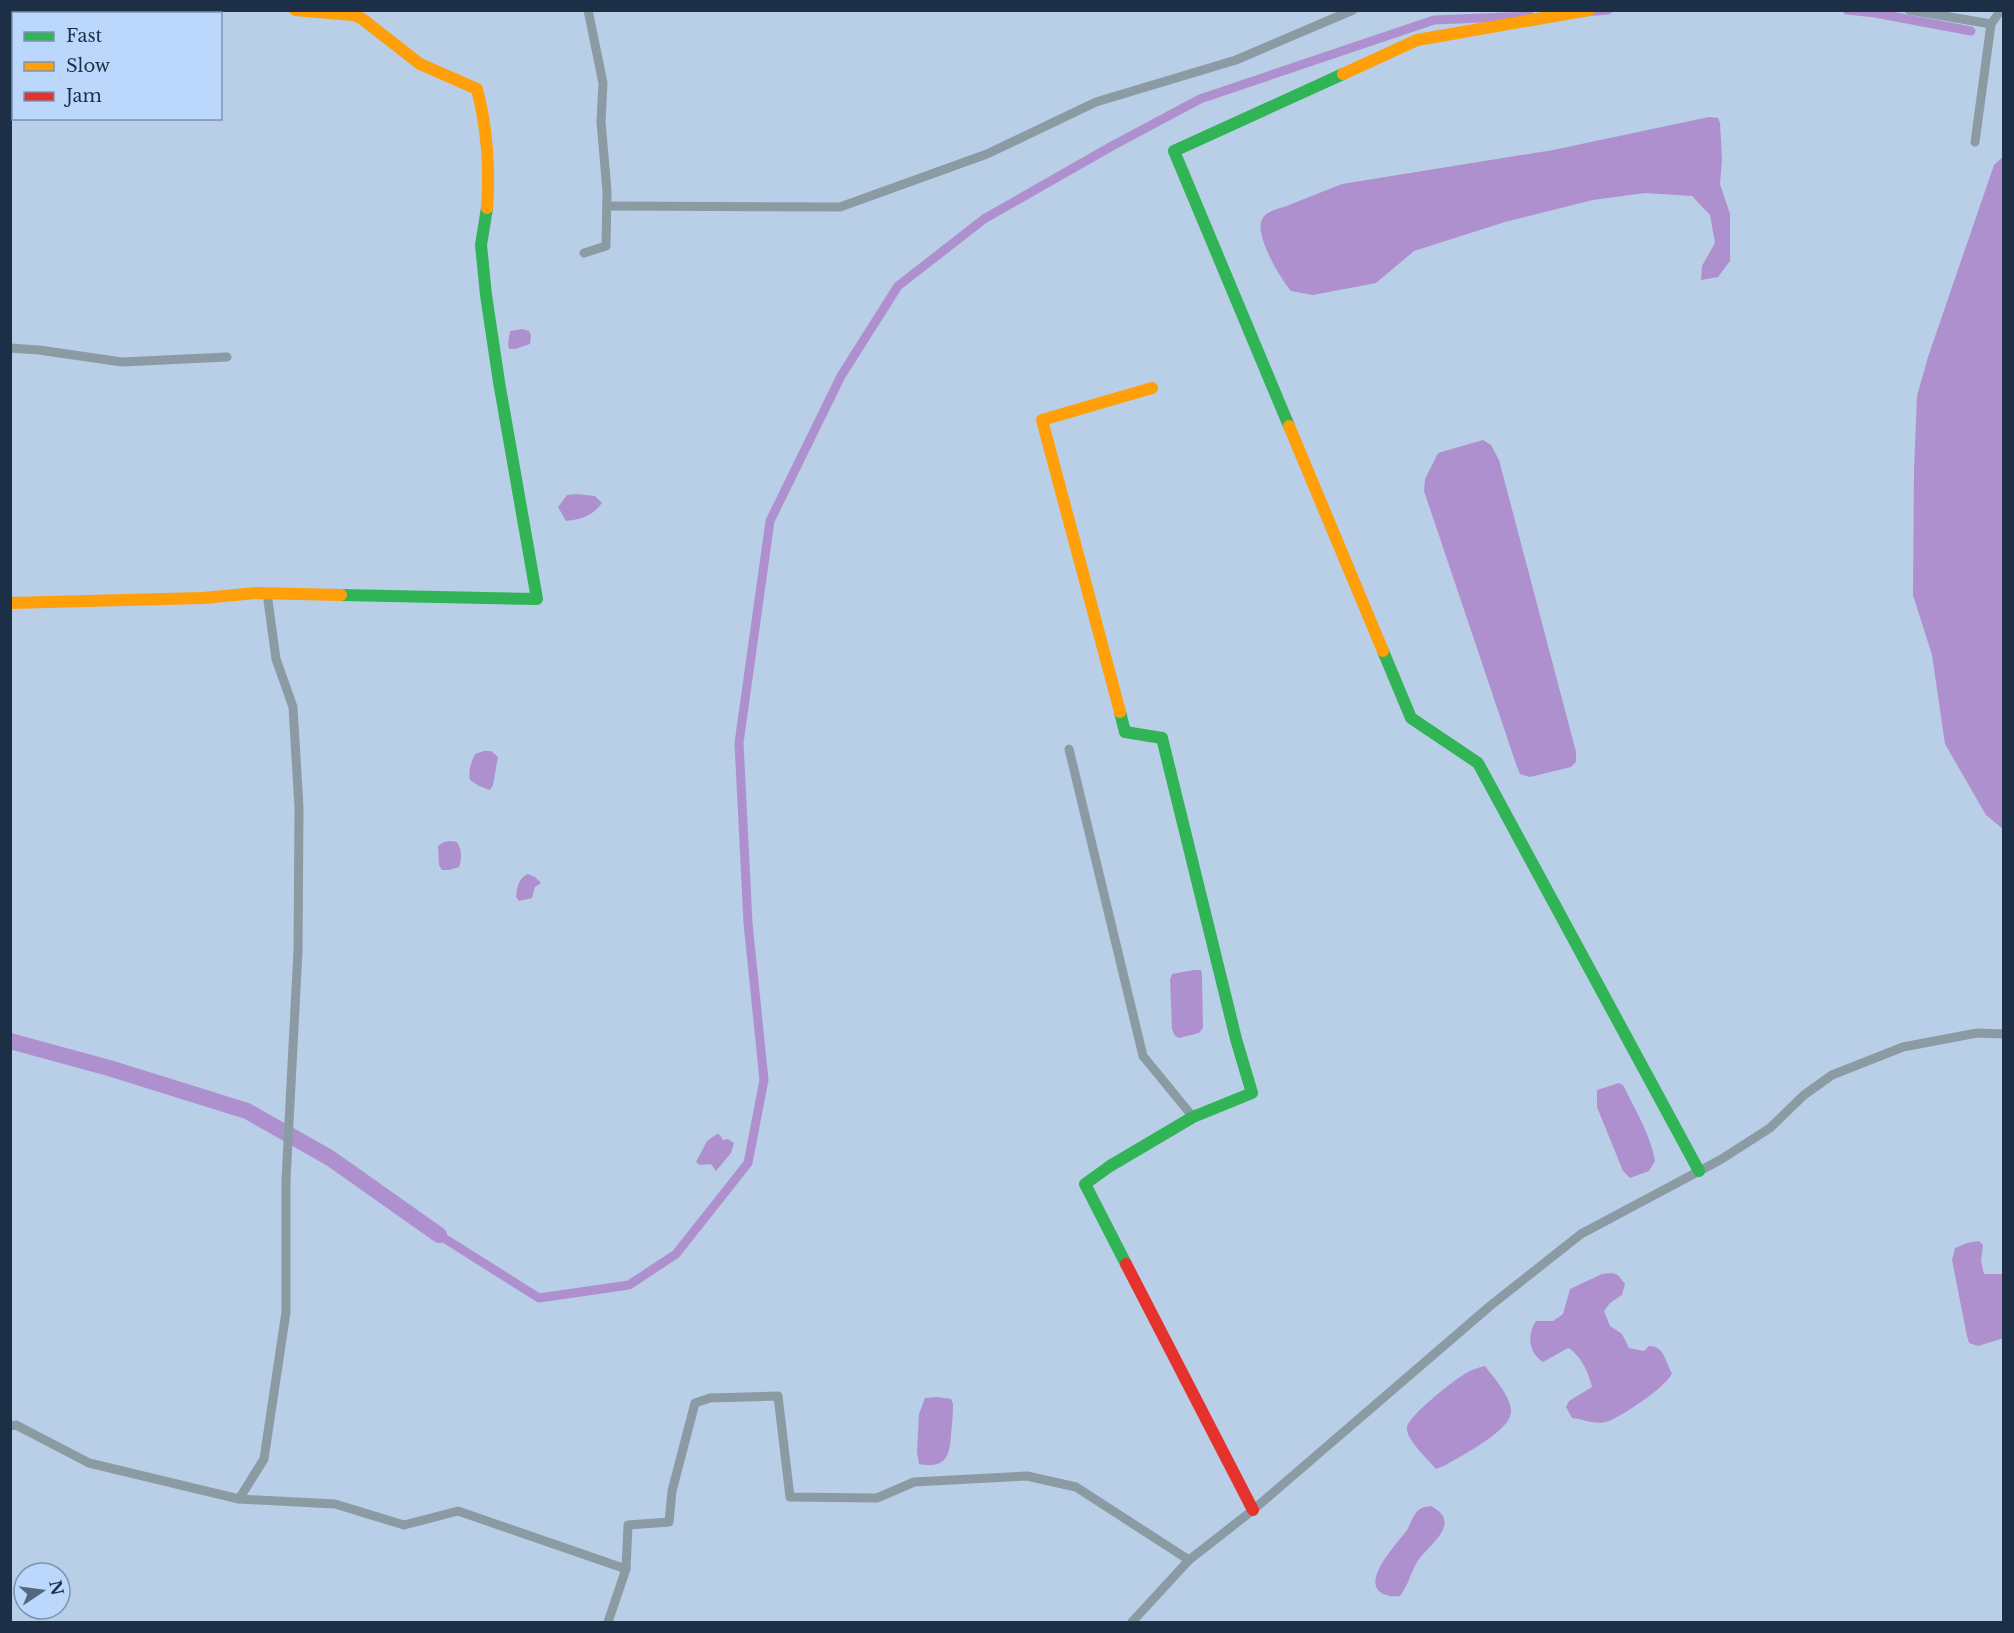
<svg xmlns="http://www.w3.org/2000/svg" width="2014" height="1633" font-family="'Libre Baskerville',serif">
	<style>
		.water { fill: #af90cf }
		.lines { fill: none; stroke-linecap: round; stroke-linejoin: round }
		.canal { stroke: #af90cf; stroke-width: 9 }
		.river { stroke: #af90cf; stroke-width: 16 }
		.street { stroke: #8a9ba4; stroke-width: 9 }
		.fast { stroke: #30b455; stroke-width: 12 }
		.slow { stroke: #ff9f0a; stroke-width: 12 }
		.jam { stroke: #e5322d; stroke-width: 12 }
	</style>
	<rect width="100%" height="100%" fill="#b9cee7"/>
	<g class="water">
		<path d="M1709 117 1718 118 1720 123 1722 159 1720 184 1730 214V261L1718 277 1701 280 1702 266 1715 243 1710 215 1692 196 1645 193 1593 200 1505 222 1414 251 1376 283 1313 295 1291 291C1280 278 1257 239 1261 222 1264 212 1276 209 1284 207L1342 184 1553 150Z"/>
		<polygon points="2003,157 2003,829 1986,815 1945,744 1932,655 1913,595 1914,471 1917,396 1928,357 1994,165"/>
		<polygon points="522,329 529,331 531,335 530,344 515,349 509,349 508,344 510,331"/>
		<polygon points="1483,440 1491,445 1499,460 1576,752 1576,762 1571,767 1530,777 1520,774 1516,764 1424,491 1425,479 1438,453"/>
		<path d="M576 494 595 496 602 503C592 516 583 519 566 521L558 507 567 495Z"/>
		<path d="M484 751H491L498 757 493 785 490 790 479 786 470 780C468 770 471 763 475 754Z"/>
		<path d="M450 841 457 842C462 850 462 858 459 867L449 870H442L439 865 438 846 444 842Z"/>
		<path d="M528 874 535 877 541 883 535 887 532 898 519 901 516 897C517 888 518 878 528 874Z"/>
		<polygon points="1194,970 1201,970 1202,975 1203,1028 1199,1033 1179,1038 1175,1036 1172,1029 1170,980 1172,974"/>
		<path d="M1619 1083 1623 1085C1635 1110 1650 1133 1655 1161L1649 1171 1630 1178 1623 1171 1597 1107V1090Z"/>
		<polygon points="717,1134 720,1135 723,1140 728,1139 734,1143 731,1153 716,1171 711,1164 700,1165 696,1162 707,1141"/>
		<polygon points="1979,1241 1983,1245 1981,1261 1984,1274 2003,1274 2004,1338 1978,1346 1969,1343 1967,1336 1952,1260 1955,1248 1967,1243"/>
		<path d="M1612 1273 1618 1275 1625 1284 1622 1295 1610 1303 1604 1311 1610 1326 1622 1334 1629 1348 1644 1351 1649 1346C1665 1346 1665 1362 1672 1373 1668 1386 1622 1416 1609 1421 1596 1426 1584 1419 1572 1418L1566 1407 1569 1401 1592 1387C1589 1373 1580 1354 1568 1348L1543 1362C1528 1352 1527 1335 1536 1321H1553L1563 1314 1570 1289 1602 1274Z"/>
		<path d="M1485 1366C1494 1378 1509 1394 1511 1410 1513 1430 1462 1455 1446 1465L1436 1469C1429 1460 1406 1440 1407 1428 1407 1417 1453 1381 1463 1375 1470 1370 1477 1368 1485 1366Z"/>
		<path d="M937 1397 951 1399 953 1404C953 1414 952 1424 951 1434 950 1457 945 1469 919 1464L917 1452 919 1414 925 1398Z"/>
		<path d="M1431 1506C1464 1523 1428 1545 1417 1562 1410 1574 1409 1584 1400 1596 1396 1596 1390 1597 1386 1595 1356 1585 1398 1543 1407 1530 1411 1523 1414 1511 1422 1508 1425 1506 1428 1507 1431 1506Z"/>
	</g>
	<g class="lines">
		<g class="canal">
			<polyline points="1847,10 1875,13 1971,31"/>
			<polyline points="1583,12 1608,10"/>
			<polyline points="439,1235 539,1298 629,1285 676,1254 748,1163 764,1080 748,923 739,743 770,521 841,376 898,286 984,219 1112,146 1200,99 1434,20 1530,16"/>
		</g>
		<polyline class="river" points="10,1041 109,1068 247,1111 330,1158 439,1235"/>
		<g class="street">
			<polyline points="1909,10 1991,24"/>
			<polyline points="1975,142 1991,24 2001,10"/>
			<polyline points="607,206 840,207 987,154 1096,102 1236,60 1353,10"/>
			<polyline points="584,253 606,246 607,191 601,122 603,83 588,10"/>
			<polyline points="10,348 39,350 122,362 227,357"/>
			<polyline points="1069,749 1143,1056 1193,1117"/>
			<polyline points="10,1426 16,1425 89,1463 239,1499 264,1459 286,1312 286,1180 298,951 299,808 293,707 276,659 267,593"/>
			<polyline points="239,1499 335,1504 404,1525 458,1511 626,1569 628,1525 669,1522 672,1491 695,1403 710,1398 778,1396 790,1497 877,1498 914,1482 1027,1476 1076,1487 1189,1560"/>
			<polyline points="608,1622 626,1569"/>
			<polyline points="1132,1622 1189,1560 1253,1510 1490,1306 1581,1234 1720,1160 1770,1128 1804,1095 1832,1075 1903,1047 1977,1033 2004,1034"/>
		</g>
		<g class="fast">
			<polyline points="1289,426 1174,151 1343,74"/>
			<polyline points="341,595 537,599 499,382 486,295 481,245 487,208"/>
			<polyline points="1383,651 1411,718 1478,763 1699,1171"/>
			<polyline points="1120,712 1125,732 1162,738 1236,1039 1252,1093 1193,1117 1110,1166 1085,1184 1126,1264"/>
		</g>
		<g class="slow">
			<path d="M295 10 353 15 361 18 420 64 477 89C487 128 490 167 487 208"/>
			<polyline points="1343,74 1417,40 1589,10"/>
			<polyline points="1289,426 1383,651"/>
			<polyline points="10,603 203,598 256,593 341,595"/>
			<polyline points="1120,712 1042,420 1152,388"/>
		</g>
		<polyline class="jam" points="1126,1264 1253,1510"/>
	</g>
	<rect width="2014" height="1633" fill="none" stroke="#1c2f46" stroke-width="24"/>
	<rect x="12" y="12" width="210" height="108" fill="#bbd8fc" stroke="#7b94b3" stroke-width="1.5"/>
	<rect x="24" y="32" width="30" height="9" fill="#30b455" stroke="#7b94b3" stroke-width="1.5"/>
	<text x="66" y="42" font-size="18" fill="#1c2f46">Fast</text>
	<rect x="24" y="62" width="30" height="9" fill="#ff9f0a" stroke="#7b94b3" stroke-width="1.5"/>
	<text x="66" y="72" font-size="18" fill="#1c2f46">Slow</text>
	<rect x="24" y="92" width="30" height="9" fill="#e5322d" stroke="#7b94b3" stroke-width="1.5"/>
	<text x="66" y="102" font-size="18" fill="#1c2f46">Jam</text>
	<g transform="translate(42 1591) rotate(77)"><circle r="28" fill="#bbd8fc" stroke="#7b94b3" stroke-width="1.5"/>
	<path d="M0-4.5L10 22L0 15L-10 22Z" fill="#53677e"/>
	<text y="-9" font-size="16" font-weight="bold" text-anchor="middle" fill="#1c2f46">N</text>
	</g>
</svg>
